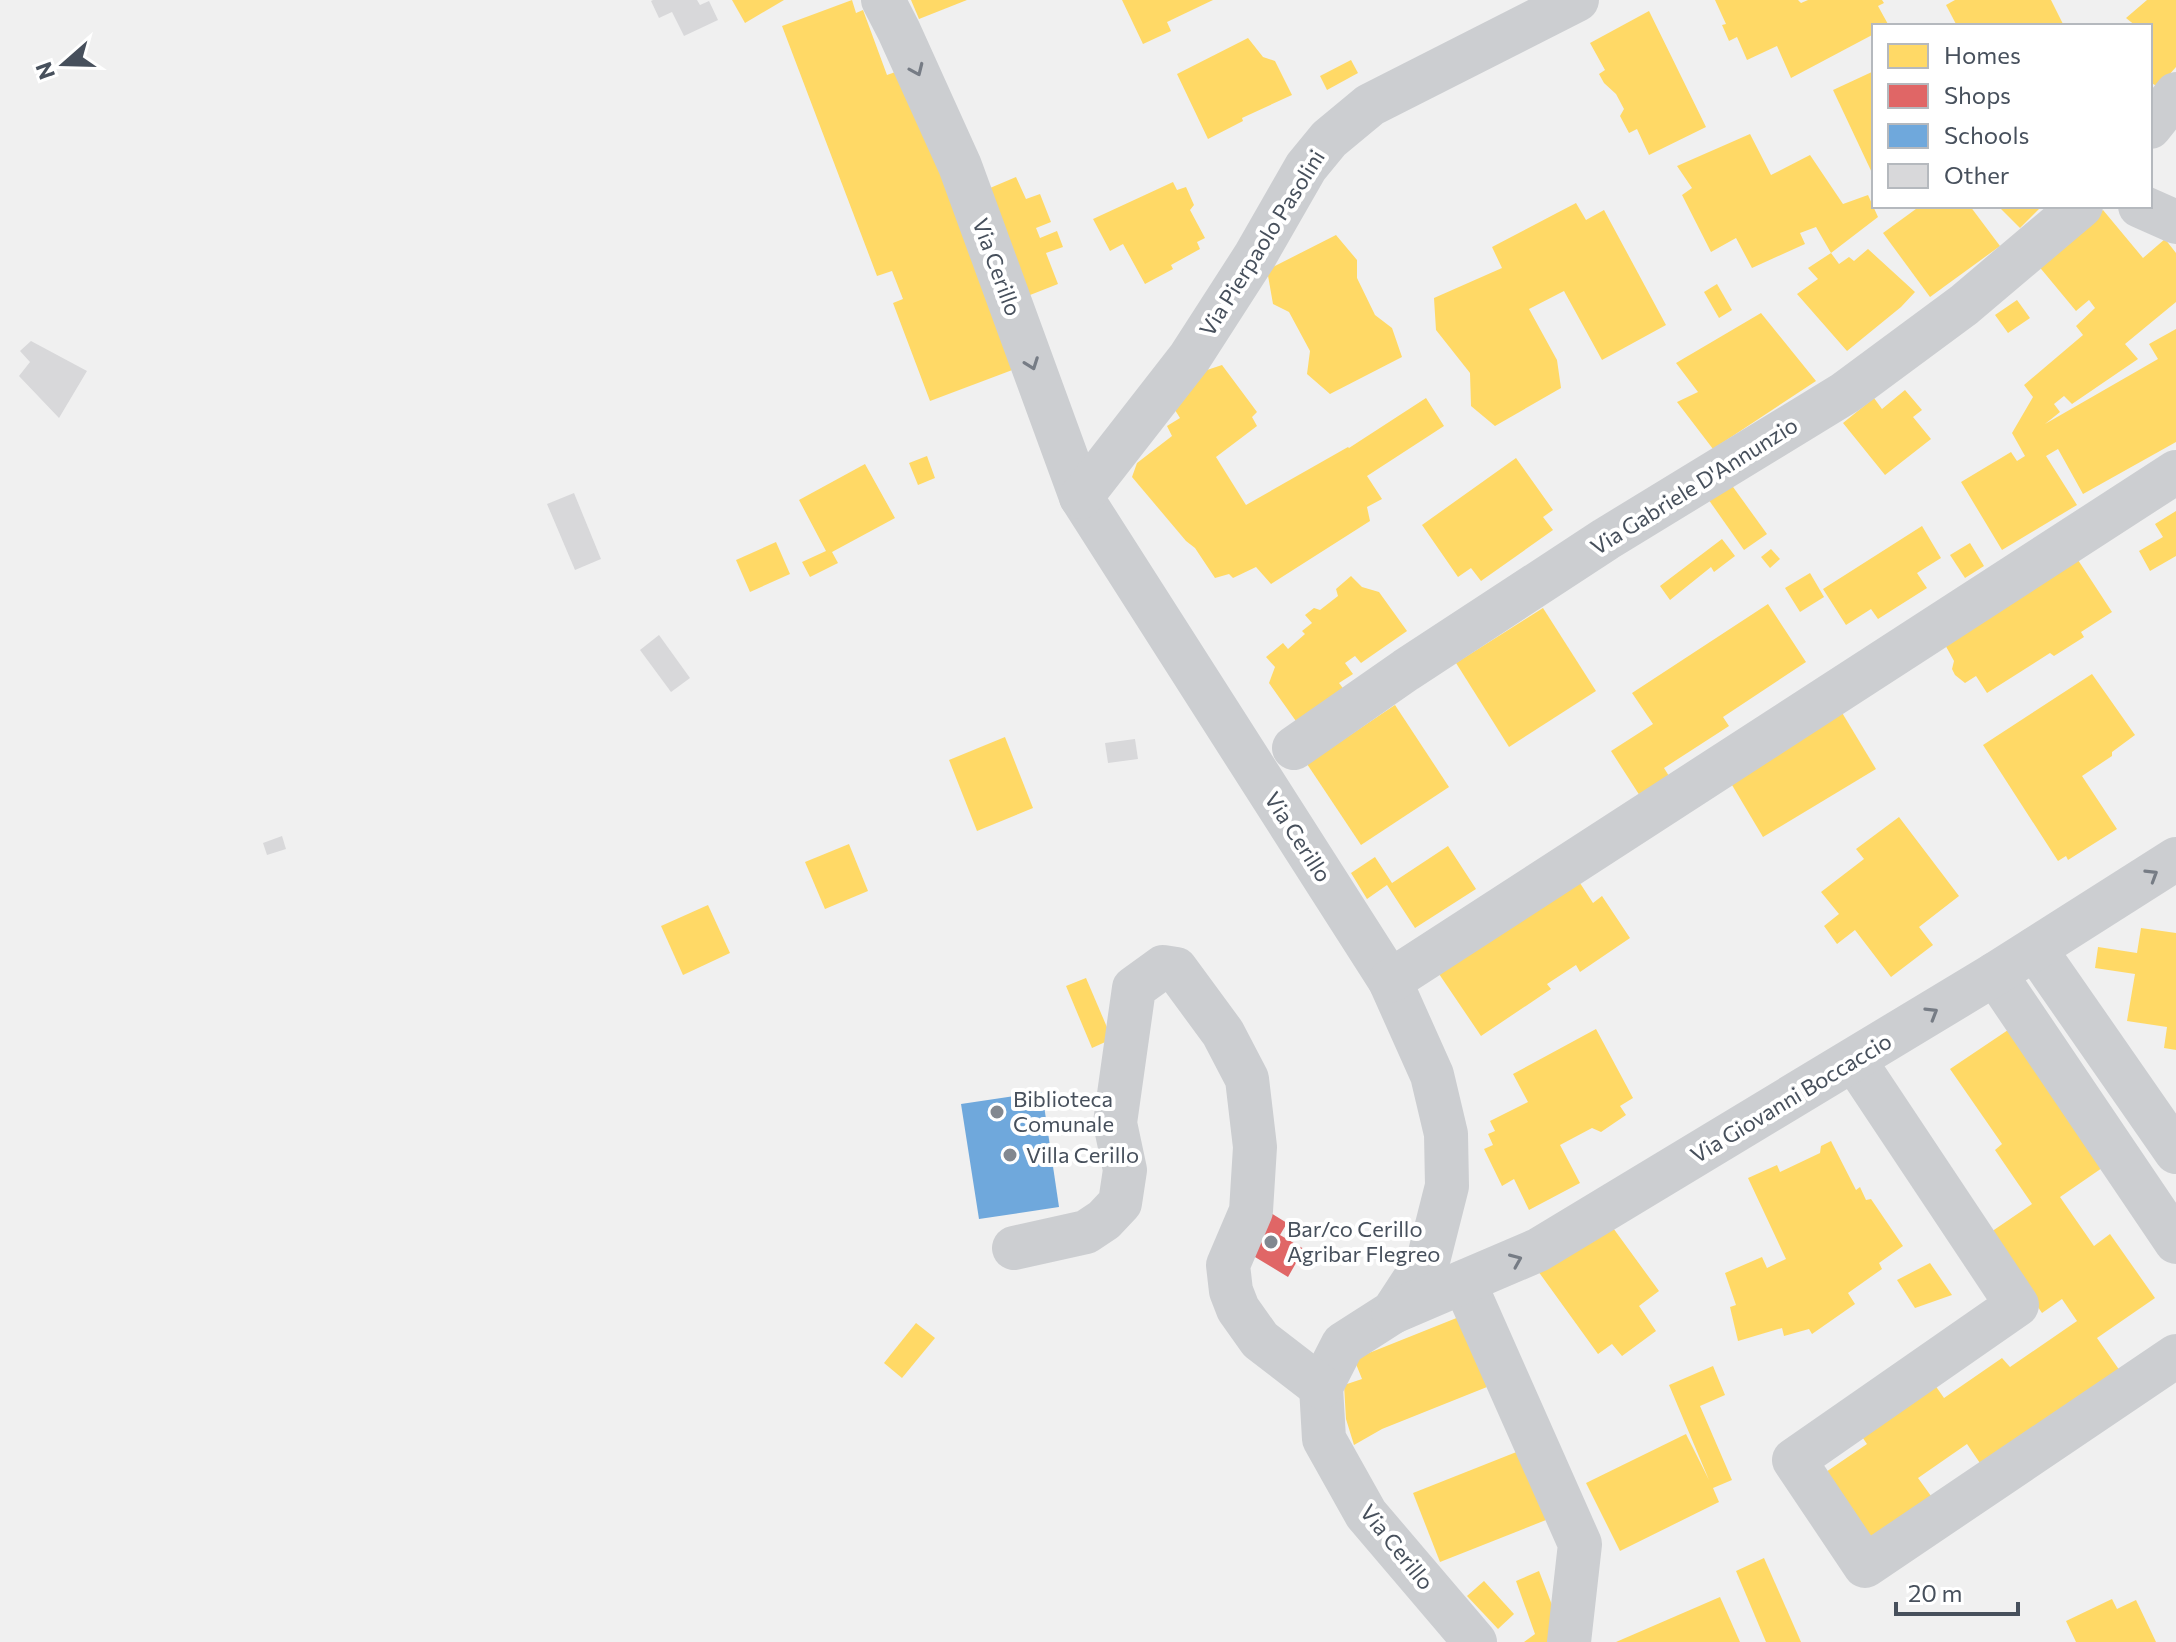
<svg xmlns="http://www.w3.org/2000/svg" width="2176" height="1642" font-family="Commissioner,sans-serif">
	<style>
		.homes { fill: #ffd966 }
		.shops { fill: #e06666 }
		.schools { fill: #6fa8dc }
		.building { fill: #d8d8da }
		.lines { fill: none; stroke-linecap: round; stroke-linejoin: round }
		.minor { stroke: #ccced1; stroke-width: 44 }
		.oneway { stroke: #767c85 }
		.poi-dot { fill: #828890; stroke: #fff; stroke-width: 3 }
		.labels { text-anchor: middle; stroke-width: 8; stroke-linejoin: round; paint-order: stroke }
		.street-label { font-size: 22px; fill: #47505c; stroke: #fff }
		.poi-label { font-size: 22px; fill: #47505c; stroke: #fff; text-anchor: start }
	</style>
	<rect width="100%" height="100%" fill="#f0f0f0"/>
	<g class="homes">
		<polygon points="732,0 784,0 745,23"/>
		<polygon points="852,0 856,13 863,10 887,75 901,70 1015,369 930,401 893,303 903,299 892,271 877,276 782,26"/>
		<polygon points="911,0 967,0 919,19"/>
		<polygon points="1122,0 1213,0 1167,22 1171,31 1143,44"/>
		<polygon points="1715,0 1798,0 1801,3 1808,0 1882,0 1884,3 1878,6 1889,26 1874,26 1874,34 1791,78 1777,46 1747,60 1737,37 1729,41 1722,25 1726,24"/>
		<polygon points="1955,0 2051,0 2064,26 1957,26 1946,5"/>
		<polygon points="2147,0 2176,0 2176,67 2158,87 2150,82 2150,26 2136,26 2126,18"/>
		<polygon points="1649,11 1706,127 1649,155 1637,129 1629,133 1620,116 1624,109 1616,94 1604,83 1599,74 1605,70 1590,43"/>
		<polygon points="1248,38 1263,57 1275,61 1292,95 1242,118 1243,121 1208,139 1177,74"/>
		<polygon points="1351,60 1358,73 1327,90 1320,76"/>
		<polygon points="1874,71 1874,177 1833,90"/>
		<polygon points="1750,134 1771,175 1810,155 1843,204 1868,195 1878,217 1831,253 1816,227 1800,233 1805,244 1752,268 1736,238 1711,252 1682,195 1692,188 1677,166"/>
		<polygon points="1016,177 1026,199 1040,194 1051,222 1036,228 1040,238 1057,231 1063,247 1046,253 1058,284 1025,297 983,191"/>
		<polygon points="1173,182 1177,190 1186,187 1194,205 1190,210 1205,238 1197,242 1200,249 1171,265 1173,269 1145,284 1123,244 1110,251 1093,219"/>
		<polygon points="1576,203 1586,220 1604,210 1666,325 1602,360 1564,291 1529,309 1557,360 1561,388 1495,426 1471,406 1470,373 1436,330 1434,298 1502,268 1492,247"/>
		<polygon points="1920,206 1970,206 2000,246 1930,297 1883,233"/>
		<polygon points="1998,206 2042,206 2020,228"/>
		<polygon points="2103,210 2143,258 2165,239 2176,253 2176,302 2125,344 2138,359 2072,404 2064,396 2054,404 2060,412 2045,424 2158,359 2149,344 2176,329 2176,442 2083,494 2058,449 2046,456 2077,505 2002,550 1961,482 2011,452 2017,461 2025,456 2012,433 2033,397 2024,385 2083,335 2076,326 2095,308 2089,300 2076,311 2037,264"/>
		<polygon points="1336,235 1357,260 1357,278 1375,315 1392,328 1402,357 1330,394 1307,374 1310,351 1289,312 1273,304 1267,270"/>
		<polygon points="1868,249 1915,292 1901,307 1847,351 1797,294 1818,279 1808,268 1831,253 1839,264 1849,257 1854,261"/>
		<polygon points="1717,284 1732,310 1719,318 1704,292"/>
		<polygon points="2017,300 2030,318 2008,333 1995,315"/>
		<polygon points="1761,313 1816,381 1713,449 1677,402 1698,392 1676,363"/>
		<polygon points="1222,365 1257,412 1252,417 1257,426 1216,457 1246,505 1348,447 1349,448 1426,398 1444,426 1367,476 1382,499 1367,507 1370,521 1271,584 1256,567 1233,578 1229,574 1215,578 1195,548 1186,541 1132,477 1137,463 1172,436 1167,426 1180,418 1168,399 1204,371"/>
		<polygon points="1905,390 1922,410 1913,417 1931,439 1885,475 1843,423 1874,398 1882,409"/>
		<polygon points="927,456 935,478 918,485 909,463"/>
		<polygon points="1516,458 1553,510 1543,517 1553,530 1481,581 1471,568 1458,577 1422,525"/>
		<polygon points="865,464 895,518 832,552 838,563 810,577 802,562 826,551 799,500"/>
		<polygon points="1728,480 1767,534 1744,550 1706,496"/>
		<polygon points="2176,511 2176,556 2150,571 2139,551 2163,537 2155,524"/>
		<polygon points="1922,526 1941,558 1917,573 1927,588 1878,619 1871,609 1846,625 1823,589"/>
		<polygon points="1722,539 1735,556 1714,572 1711,567 1670,600 1660,586"/>
		<polygon points="776,542 790,574 750,592 736,560"/>
		<polygon points="1970,543 1984,566 1965,578 1950,555"/>
		<polygon points="1771,549 1780,559 1770,568 1761,557"/>
		<polygon points="2078,560 2112,612 2081,632 2084,637 2054,656 2050,653 1987,693 1976,676 1965,683 1955,675 1952,669 1954,661 1943,641"/>
		<polygon points="1810,573 1824,597 1800,612 1785,588"/>
		<polygon points="1351,576 1362,587 1379,592 1407,631 1361,663 1355,656 1345,663 1353,674 1339,683 1345,691 1298,724 1269,683 1275,667 1266,657 1283,643 1288,649 1305,634 1302,631 1312,623 1305,615 1314,608 1320,610 1338,596 1336,589"/>
		<polygon points="1768,604 1806,662 1723,717 1729,726 1664,768 1669,776 1640,796 1611,751 1653,724 1632,693"/>
		<polygon points="1543,608 1596,691 1509,747 1456,663"/>
		<polygon points="2092,674 2135,735 2112,752 2112,756 2082,776 2117,829 2068,860 2066,856 2058,861 1983,745"/>
		<polygon points="1395,705 1449,787 1361,845 1307,764"/>
		<polygon points="1838,706 1876,769 1763,837 1726,775"/>
		<polygon points="1005,737 1033,808 977,831 949,760"/>
		<polygon points="1899,817 1959,896 1919,927 1933,945 1891,977 1855,930 1837,944 1824,926 1839,914 1821,892 1864,859 1856,849"/>
		<polygon points="849,844 868,891 825,909 805,862"/>
		<polygon points="1448,846 1476,889 1415,928 1387,885 1367,899 1351,873 1375,857 1392,883"/>
		<polygon points="1576,877 1593,903 1602,896 1630,938 1580,972 1576,965 1547,984 1551,989 1481,1036 1437,971"/>
		<polygon points="708,905 730,953 683,975 661,926"/>
		<polygon points="2141,928 2176,933 2176,1050 2164,1048 2167,1027 2127,1021 2135,974 2095,968 2098,947 2137,953"/>
		<polygon points="1086,978 1112,1039 1092,1048 1066,986"/>
		<polygon points="2011,1028 2102,1168 2060,1197 2094,1246 2110,1234 2155,1298 2097,1338 2120,1371 1982,1466 1967,1444 1918,1478 1931,1496 1868,1540 1823,1474 1867,1444 1856,1428 1930,1378 1944,1398 2002,1358 2010,1367 2077,1321 2062,1299 2042,1313 1988,1234 2032,1204 1995,1150 2002,1144 1950,1069"/>
		<polygon points="1596,1029 1633,1098 1620,1106 1626,1115 1601,1132 1592,1128 1560,1145 1580,1183 1529,1210 1514,1179 1502,1186 1484,1149 1493,1145 1488,1134 1495,1131 1490,1121 1528,1102 1513,1074"/>
		<polygon points="1831,1141 1856,1190 1860,1187 1866,1200 1871,1199 1903,1246 1879,1263 1882,1269 1848,1293 1855,1304 1812,1334 1809,1329 1784,1336 1782,1328 1738,1341 1730,1307 1736,1305 1725,1273 1762,1257 1767,1268 1786,1259 1748,1178 1777,1165 1780,1172 1820,1153 1821,1146"/>
		<polygon points="1608,1221 1659,1291 1639,1306 1656,1331 1622,1356 1612,1344 1598,1354 1538,1271"/>
		<polygon points="1930,1263 1952,1295 1915,1308 1897,1280"/>
		<polygon points="1459,1317 1487,1387 1382,1429 1354,1445 1346,1419 1344,1385 1362,1379 1354,1359"/>
		<polygon points="916,1323 935,1338 902,1378 884,1363"/>
		<polygon points="1713,1366 1725,1395 1700,1406 1732,1480 1713,1488 1719,1502 1620,1551 1586,1483 1686,1434 1709,1480 1669,1385"/>
		<polygon points="1519,1451 1546,1520 1440,1562 1413,1493"/>
		<polygon points="1764,1558 1801,1642 1766,1642 1736,1571"/>
		<polygon points="1539,1571 1552,1605 1549,1642 1524,1642 1535,1634 1516,1581"/>
		<polygon points="1484,1581 1514,1614 1498,1629 1467,1596"/>
		<polygon points="1720,1597 1740,1642 1616,1642"/>
		<polygon points="2112,1599 2117,1609 2136,1600 2156,1642 2076,1642 2066,1621"/>
	</g>
	<polygon class="shops" points="1269,1212 1287,1223 1280,1235 1304,1249 1288,1277 1245,1251"/>
	<polygon class="schools" points="1042,1092 1059,1207 979,1219 961,1104"/>
	<g class="building">
		<polygon points="653,0 697,0 700,5 709,1 718,20 684,36 672,12 659,18 651,1"/>
		<polygon points="31,341 87,371 59,418 19,376 30,362 20,351"/>
		<polygon points="574,493 601,559 575,570 547,504"/>
		<polygon points="659,635 690,678 671,692 640,650"/>
		<polygon points="1135,739 1138,759 1108,763 1105,743"/>
		<polygon points="282,836 286,849 267,855 263,843"/>
	</g>
	<g class="lines">
		<g class="minor">
			<polyline points="883,0 899,31 960,166 1081,497 1390,981 1432,1075 1446,1134 1447,1186 1429,1257 1393,1312 1343,1344 1321,1387 1324,1439 1366,1514 1475,1642"/>
			<polyline points="2150,127 2176,94"/>
			<polyline points="2140,206 2176,222"/>
			<polyline points="1081,497 1190,357 1255,256 1306,167 1329,139 1370,105 1577,0"/>
			<polyline points="1294,748 1406,670 1606,539 1845,393 1964,305 2081,206"/>
			<polyline points="2035,949 2176,1152"/>
			<polyline points="1995,974 2176,1242"/>
			<polyline points="1390,981 2176,472"/>
			<polyline points="1854,1060 2017,1305 1794,1460 1865,1566 2176,1356"/>
			<polyline points="1014,1248 1086,1232 1104,1220 1120,1203 1125,1170 1115,1123 1134,988 1163,967 1176,969 1223,1033 1247,1079 1255,1147 1251,1211 1228,1265 1231,1291 1238,1309 1260,1340 1321,1387"/>
			<polyline points="1464,1282 1580,1544 1569,1642"/>
			<polyline points="1393,1312 1538,1250 1995,974 2176,859"/>
		</g>
	</g>
	<defs><path id="oneway-chevron" d="M-2-3.5L2.5 0L-2 3.5" fill="none" stroke-width="1.6" stroke-linecap="round" stroke-linejoin="round" transform="scale(2)"/></defs>
	<g class="oneway">
		<use href="#oneway-chevron" transform="translate(917 70) rotate(66)"/>
		<use href="#oneway-chevron" transform="translate(1032 364) rotate(70)"/>
		<use href="#oneway-chevron" transform="translate(2152 875) rotate(-32)"/>
		<use href="#oneway-chevron" transform="translate(1932 1013) rotate(-31)"/>
		<use href="#oneway-chevron" transform="translate(1516 1260) rotate(-23)"/>
	</g>
	<g class="poi-dot">
		<circle cx="997" cy="1112" r="8"/>
		<circle cx="1010" cy="1155" r="8"/>
		<circle cx="1271" cy="1242" r="8"/>
	</g>
	<g class="labels">
		<g class="street-label">
			<text transform="translate(1262 243) rotate(-58)" y="8">Via Pierpaolo Pasolini</text>
			<text transform="translate(997 267) rotate(70)" y="8">Via Cerillo</text>
			<text transform="translate(1694 486) rotate(-32)" y="8">Via Gabriele D'Annunzio</text>
			<text transform="translate(1298 837) rotate(57)" y="8">Via Cerillo</text>
			<text transform="translate(1791 1098) rotate(-31)" y="8">Via Giovanni Boccaccio</text>
			<text transform="translate(1397 1547) rotate(51)" y="8">Via Cerillo</text>
		</g>
		<g class="poi-label">
			<text x="1013" y="1107">Biblioteca<tspan x="1013" dy="25">Comunale</tspan></text>
			<text x="1026" y="1163">Villa Cerillo</text>
			<text x="1287" y="1237">Bar/co Cerillo<tspan x="1287" dy="25">Agribar Flegreo</tspan></text>
		</g>
	</g>
	<rect x="1872" y="24" width="280" height="184" fill="#ffffff" stroke="#b5b9be" stroke-width="2"/>
	<rect x="1888" y="44" width="40" height="24" fill="#ffd966" stroke="#b5b9be" stroke-width="2"/>
	<text x="1944" y="64" font-size="24" fill="#47505c">Homes</text>
	<rect x="1888" y="84" width="40" height="24" fill="#e06666" stroke="#b5b9be" stroke-width="2"/>
	<text x="1944" y="104" font-size="24" fill="#47505c">Shops</text>
	<rect x="1888" y="124" width="40" height="24" fill="#6fa8dc" stroke="#b5b9be" stroke-width="2"/>
	<text x="1944" y="144" font-size="24" fill="#47505c">Schools</text>
	<rect x="1888" y="164" width="40" height="24" fill="#d8d8da" stroke="#b5b9be" stroke-width="2"/>
	<text x="1944" y="184" font-size="24" fill="#47505c">Other</text>
	<g transform="translate(64 64) rotate(250)" stroke="#ffffff" stroke-width="6" paint-order="stroke">
	<path d="M0-6L14 30L0 20L-14 30Z" fill="#47505c"/>
	<text y="-12" font-size="22" font-weight="bold" text-anchor="middle" fill="#47505c">N</text>
	</g>
	<path d="M1896 1602v12h122v-12" fill="none" stroke="#47505c" stroke-width="4"/>
	<text x="1908" y="1602" font-size="24" fill="#47505c" stroke="#ffffff" stroke-width="6" paint-order="stroke">20 m</text>
</svg>
